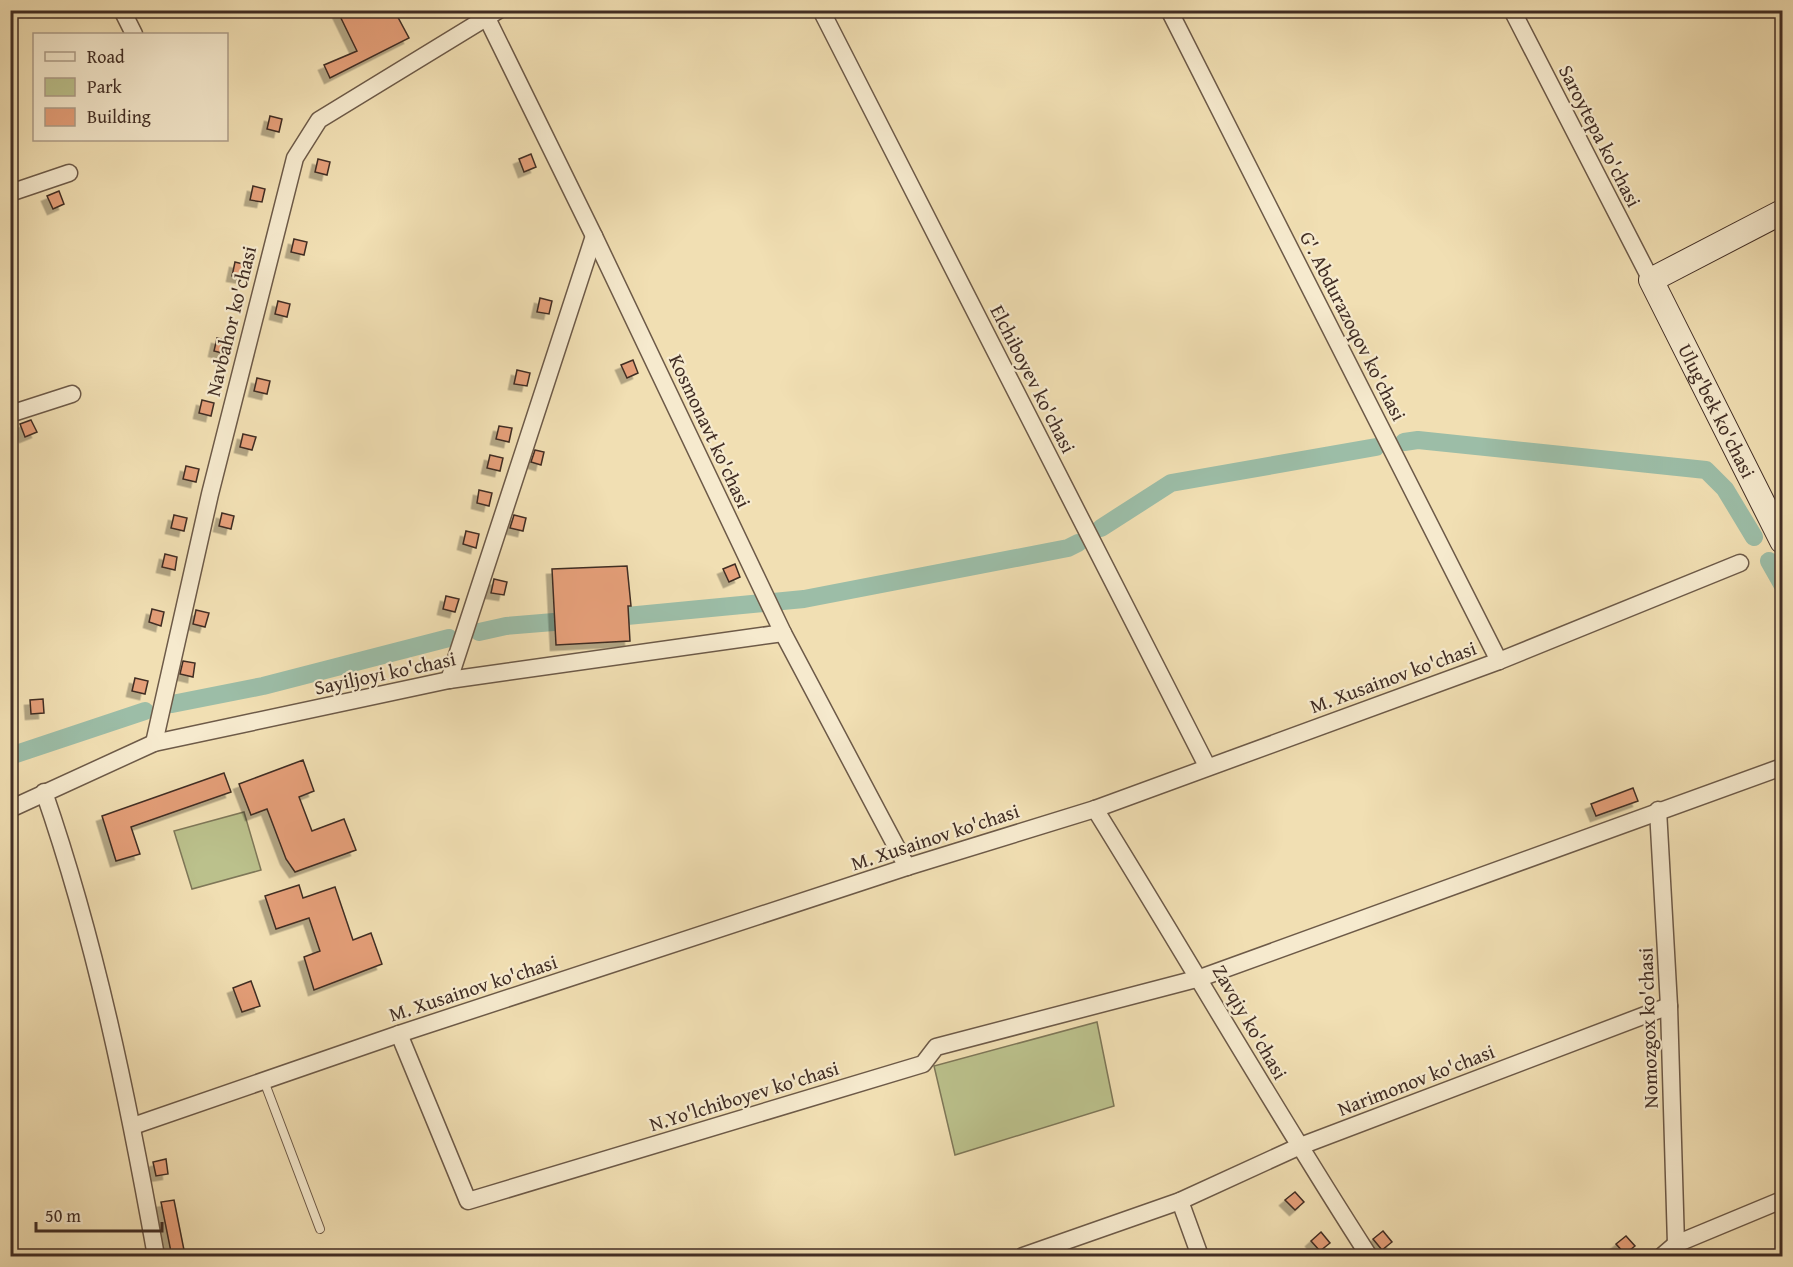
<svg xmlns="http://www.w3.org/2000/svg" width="1793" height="1267" font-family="'Gentium Book Plus',serif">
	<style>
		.green { fill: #bbc18c; stroke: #7e7758; stroke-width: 1.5 }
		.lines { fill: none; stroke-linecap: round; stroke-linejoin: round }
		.canal { stroke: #9cbda7; stroke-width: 18 }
		.building { fill: #e59f79; stroke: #412d24; stroke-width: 1.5; filter: url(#shadow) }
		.service-casing { stroke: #6d5a48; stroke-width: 10 }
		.minor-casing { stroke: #6d5a48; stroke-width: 19 }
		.secondary-casing { stroke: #412d24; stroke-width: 26 }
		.service { stroke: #f6eace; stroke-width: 8 }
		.minor { stroke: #f6eace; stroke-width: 16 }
		.secondary { stroke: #f6eace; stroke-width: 24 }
		.labels { text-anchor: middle; stroke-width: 4.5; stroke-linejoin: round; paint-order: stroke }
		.street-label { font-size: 20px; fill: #412d24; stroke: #f6eace }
	</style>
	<defs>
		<filter id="shadow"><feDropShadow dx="-5.5" dy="5.5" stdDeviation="0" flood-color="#0004"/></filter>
	</defs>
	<rect width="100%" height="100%" fill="#f1dfb3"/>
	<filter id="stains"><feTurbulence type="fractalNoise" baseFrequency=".00333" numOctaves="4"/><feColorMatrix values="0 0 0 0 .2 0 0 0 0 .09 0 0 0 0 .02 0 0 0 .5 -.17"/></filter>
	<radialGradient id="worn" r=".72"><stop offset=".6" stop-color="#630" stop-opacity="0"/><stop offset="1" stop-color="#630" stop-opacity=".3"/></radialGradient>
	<g class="green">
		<polygon points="244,812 261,870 192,889 174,831"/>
		<polygon points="1097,1022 1114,1106 955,1155 934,1066"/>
	</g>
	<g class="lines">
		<g class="canal">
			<polyline points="1404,442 1418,440 1706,470 1725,489 1754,537"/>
			<polyline points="1101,528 1171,483 1376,447"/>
			<polyline points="1769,561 1782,584"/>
			<polyline points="606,618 804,599 1068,548 1078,543"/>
			<polyline points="479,632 506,626 578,620"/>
			<polyline points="172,704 263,686 449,638"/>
			<polyline points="10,756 145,711"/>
		</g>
	</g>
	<g class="building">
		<polygon points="337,10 394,10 409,38 330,78 324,65 357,51"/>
		<polygon points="270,116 282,119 279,132 267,129"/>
		<polygon points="531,154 536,167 524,172 519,159"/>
		<polygon points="318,159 330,162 327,175 315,172"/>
		<polygon points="253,186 265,189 262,202 250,200"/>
		<polygon points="59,191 64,204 53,209 47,196"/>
		<polygon points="294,239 307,242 304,255 291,252"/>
		<polygon points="235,262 247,265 244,278 232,276"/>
		<polygon points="540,298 552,301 549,314 537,312"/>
		<polygon points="278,301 290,304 287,317 275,314"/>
		<polygon points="217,338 229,341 226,354 214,351"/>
		<polygon points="633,360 638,373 627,378 621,365"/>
		<polygon points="517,370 530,373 527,386 514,384"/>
		<polygon points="257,378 270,381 267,394 254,391"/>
		<polygon points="202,400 214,403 211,416 199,413"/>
		<polygon points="31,420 37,432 25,437 20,424"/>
		<polygon points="499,426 512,428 509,442 496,439"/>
		<polygon points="243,434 256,437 252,450 240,447"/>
		<polygon points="535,450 544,452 541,465 531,462"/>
		<polygon points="490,455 503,458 500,471 487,468"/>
		<polygon points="186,466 199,469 196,482 183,479"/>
		<polygon points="479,490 492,493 489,506 477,503"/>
		<polygon points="222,513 234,516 231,529 219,526"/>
		<polygon points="174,515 187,518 184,531 171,528"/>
		<polygon points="514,515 526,518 523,531 510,528"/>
		<polygon points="466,531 479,534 476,548 463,544"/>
		<polygon points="165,554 177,557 175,570 162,567"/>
		<polygon points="735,564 740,577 729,582 723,569"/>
		<polygon points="627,566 631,606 628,606 630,641 556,645 552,569"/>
		<polygon points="494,579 507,582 504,595 491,593"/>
		<polygon points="446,596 459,599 455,612 443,609"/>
		<polygon points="152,609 164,612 161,626 149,622"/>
		<polygon points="196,610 209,613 205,627 193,624"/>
		<polygon points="183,661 195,663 193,677 180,674"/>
		<polygon points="135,678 148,681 145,694 132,691"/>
		<polygon points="43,699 44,713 31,714 30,700"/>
		<polygon points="303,760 314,791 299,797 312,831 344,819 356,850 295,872 286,859 267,809 251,815 239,784"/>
		<polygon points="224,773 231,792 131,827 140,854 116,861 102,816"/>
		<polygon points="1633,788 1638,801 1596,816 1591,804"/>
		<polygon points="299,885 303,898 335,887 353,940 371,933 382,964 314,990 304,957 320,951 309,918 276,929 265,896"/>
		<polygon points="251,981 260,1006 242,1012 233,988"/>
		<polygon points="166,1159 168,1174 156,1176 153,1162"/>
		<polygon points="1295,1192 1304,1202 1295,1210 1285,1200"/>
		<polygon points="174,1200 184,1250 171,1252 161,1202"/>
		<polygon points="1383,1231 1392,1242 1382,1250 1373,1239"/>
		<polygon points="1321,1232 1330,1243 1320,1251 1311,1241"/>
		<polygon points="1626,1236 1635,1246 1625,1254 1616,1244"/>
	</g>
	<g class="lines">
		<g class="service-casing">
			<polyline id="service" points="264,1081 320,1229"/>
		</g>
		<g class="minor-casing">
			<g id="minor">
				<polyline points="122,10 134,34"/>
				<polyline points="483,10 594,236 783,633 907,867"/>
				<polyline points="821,10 1207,766"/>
				<polyline points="1169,10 1499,661"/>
				<polyline points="1512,10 1651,280"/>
				<polyline points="10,193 69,173"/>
				<polyline points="10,414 72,394"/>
				<polyline points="449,680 594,236"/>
				<polyline points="154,743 210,494 295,158 319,120 499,10"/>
				<path d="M44 792C96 942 128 1099 156 1256"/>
				<polyline points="10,809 154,743 449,680 783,633"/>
				<path d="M1095 809C1187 957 1274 1109 1369 1256"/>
				<polyline points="1658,810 1669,1006 1676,1244"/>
				<polyline points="399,1034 468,1201 923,1064 936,1047 1200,978 1782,767"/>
				<polyline points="133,1126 399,1034 907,867 1095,809 1499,661 1740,563"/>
				<polyline points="1180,1201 1200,1256"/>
				<polyline points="1023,1256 1180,1201 1298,1147 1669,1006"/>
				<polyline points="1662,1256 1676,1244 1782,1200"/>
			</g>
		</g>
		<g class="secondary-casing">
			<g id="secondary">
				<path id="s1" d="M1782 212 1651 280 1782 541"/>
			</g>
		</g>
		<use href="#service" class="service"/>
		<use href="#minor" class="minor"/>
		<use href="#secondary" class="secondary"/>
	</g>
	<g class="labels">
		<g class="street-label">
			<text transform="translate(1600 136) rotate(63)" y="7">Saroytepa ko'chasi</text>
			<text transform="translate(231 321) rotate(-76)" y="7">Navbahor ko'chasi</text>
			<text transform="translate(1353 326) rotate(63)" y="7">G'. Abdurazoqov ko'chasi</text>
			<text transform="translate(1033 379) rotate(63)" y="7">Elchiboyev ko'chasi</text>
			<text dy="7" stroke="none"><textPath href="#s1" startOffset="294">Ulug'bek ko'chasi</textPath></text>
			<text transform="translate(710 431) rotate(65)" y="7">Kosmonavt ko'chasi</text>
			<text transform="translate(385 673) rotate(-12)" y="7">Sayiljoyi ko'chasi</text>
			<text transform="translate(1393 677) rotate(-20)" y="7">M. Xusainov ko'chasi</text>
			<text transform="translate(935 837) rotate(-18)" y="7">M. Xusainov ko'chasi</text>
			<text transform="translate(473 988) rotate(-18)" y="7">M. Xusainov ko'chasi</text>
			<text transform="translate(1250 1022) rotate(60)" y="7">Zavqiy ko'chasi</text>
			<text transform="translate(1648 1028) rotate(-92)" y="7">Nomozgox ko'chasi</text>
			<text transform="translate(1416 1080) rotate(-21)" y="7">Narimonov ko'chasi</text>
			<text transform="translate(744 1096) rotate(-17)" y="7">N.Yo'lchiboyev ko'chasi</text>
		</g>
	</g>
	<rect width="1793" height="1267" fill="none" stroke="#f1dfb3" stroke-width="36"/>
	<rect x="12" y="12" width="1769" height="1243" fill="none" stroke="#412d24" stroke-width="3"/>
	<rect x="18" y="18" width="1757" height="1231" fill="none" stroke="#412d24" stroke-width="1.5"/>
	<rect x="33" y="33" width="195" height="108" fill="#f6eace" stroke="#ae9e8a" stroke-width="1.5"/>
	<rect x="45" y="52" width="30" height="9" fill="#f6eace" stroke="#ae9e8a" stroke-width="1.5"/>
	<text x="87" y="63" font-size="18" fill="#412d24">Road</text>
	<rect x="45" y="78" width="30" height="18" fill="#bbc18c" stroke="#ae9e8a" stroke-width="1.5"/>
	<text x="87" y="93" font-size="18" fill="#412d24">Park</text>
	<rect x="45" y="108" width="30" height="18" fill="#e59f79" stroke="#ae9e8a" stroke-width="1.5"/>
	<text x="87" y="123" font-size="18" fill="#412d24">Building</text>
	<path d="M36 1222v9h126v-9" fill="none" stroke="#412d24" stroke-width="3"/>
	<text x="45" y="1222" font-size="18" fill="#412d24" stroke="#f6eace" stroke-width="4.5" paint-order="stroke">50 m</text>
	<rect width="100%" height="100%" filter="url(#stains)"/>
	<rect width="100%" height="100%" fill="url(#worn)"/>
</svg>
